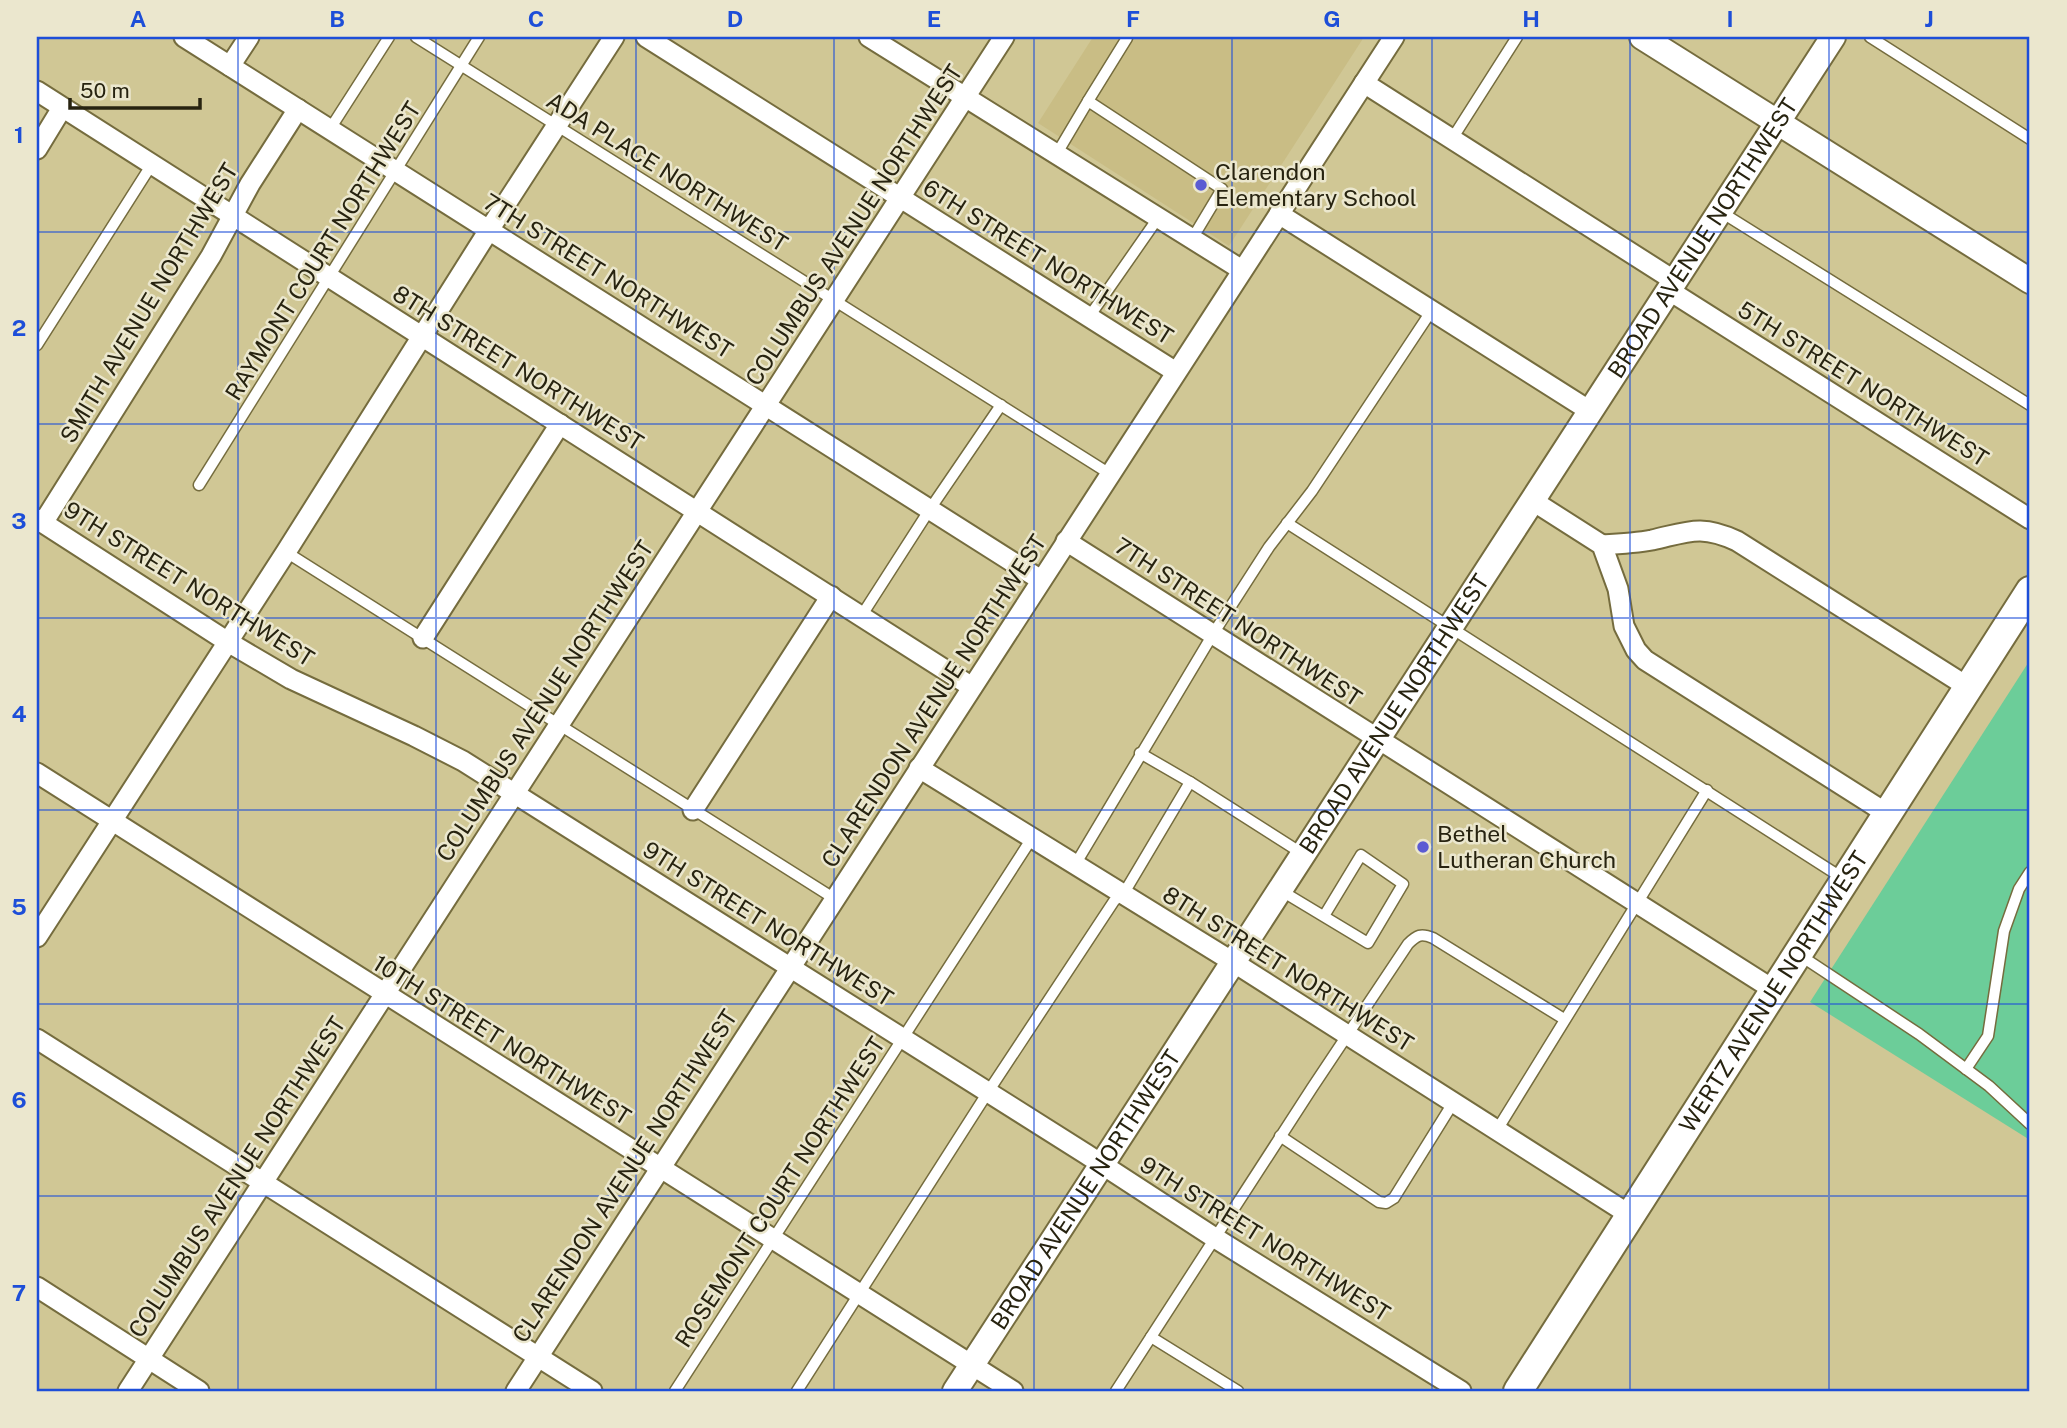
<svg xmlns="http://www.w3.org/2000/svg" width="2067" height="1428" font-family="'Public Sans',sans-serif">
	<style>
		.built { fill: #c9bd85 }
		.green { fill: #6ccd99 }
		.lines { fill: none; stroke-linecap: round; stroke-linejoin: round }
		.service-casing { stroke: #756c3e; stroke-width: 13 }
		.minor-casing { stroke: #756c3e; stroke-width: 23 }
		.tertiary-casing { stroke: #756c3e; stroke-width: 28 }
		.secondary-casing { stroke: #756c3e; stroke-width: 32 }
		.service { stroke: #fff; stroke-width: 10 }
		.minor { stroke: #fff; stroke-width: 19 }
		.tertiary { stroke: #fff; stroke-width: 24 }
		.secondary { stroke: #fff; stroke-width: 28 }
		.grid { fill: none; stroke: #1d4ed8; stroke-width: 2; stroke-opacity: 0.55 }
		.poi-dot { fill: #5b5bd3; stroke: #ebe7ce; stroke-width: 2.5 }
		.labels { text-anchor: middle; stroke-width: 5; stroke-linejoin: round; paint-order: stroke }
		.street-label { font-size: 23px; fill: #272310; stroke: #ebe7ce }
		.poi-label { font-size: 23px; fill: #272310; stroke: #ebe7ce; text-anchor: start }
		.neatline { fill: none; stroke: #1d4ed8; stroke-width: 2.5 }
		.grid-label { font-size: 23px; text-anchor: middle; font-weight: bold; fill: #1d4ed8 }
	</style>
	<rect width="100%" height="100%" fill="#d0c795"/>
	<polygon class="built" points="1093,37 1364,37 1229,246 1038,123"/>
	<polygon class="green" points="2030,660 2030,1140 1810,1002"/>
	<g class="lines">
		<g class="service-casing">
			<g id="service">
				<polyline points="416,37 1110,474"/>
				<polyline points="1870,37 2030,139"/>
				<polyline points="1088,101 1127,38"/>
				<polyline points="330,129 389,37"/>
				<polyline points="1452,139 1517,37"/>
				<polyline points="1056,155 1088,101 1222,189 1192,239"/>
				<polyline points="1721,212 2030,405"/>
				<polyline points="1089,317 1158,218"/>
				<polyline points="37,345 152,164"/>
				<polyline points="199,485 479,37"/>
				<polyline points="1287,523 1844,879"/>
				<polyline points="286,552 835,899"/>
				<polyline points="862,615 930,509 1001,405"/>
				<polyline points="1140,753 1190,782 1303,854"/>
				<polyline points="1075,865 1213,634 1269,547 1312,491 1432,310"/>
				<polyline points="1280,890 1368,943 1403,884 1361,855 1324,916"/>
				<polyline points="1801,956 1919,1034 1989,1086 2030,1124"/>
				<polyline points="1966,1069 1988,1036 2004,931 2019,889 2030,872"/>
				<polyline points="1497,1130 1707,790"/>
				<polyline points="1280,1136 1379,1202 1386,1203 1394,1198 1453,1103"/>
				<polyline points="1151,1337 1238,1391"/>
				<polyline points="675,1391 1032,838"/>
				<polyline points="797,1391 988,1092 1114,901 1127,888 1190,782"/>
				<path d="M1116 1391 1312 1088 1408 944C1417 935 1421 933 1433 938L1564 1019"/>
			</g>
		</g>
		<g class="minor-casing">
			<g id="minor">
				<polyline points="184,37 1041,580"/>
				<polyline points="646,37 1176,372"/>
				<polyline points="869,37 1242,270"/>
				<polyline points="230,66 249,37"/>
				<polyline points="1364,83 1675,281"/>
				<polyline points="37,91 972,687"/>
				<polyline points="37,149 62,108"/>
				<polyline points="1279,214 1590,411"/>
				<polyline points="1670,291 2030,519"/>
				<polyline points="1533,501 1602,545 1618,589 1624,626 1636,650 1645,660 1886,813"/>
				<polyline points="37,519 228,642 291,679 414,736 463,761 1086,1154 1215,1238 1461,1391"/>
				<polyline points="43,523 211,256 250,184 298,109"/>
				<polyline points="1066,541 1774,990"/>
				<path d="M1602 545C1619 544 1636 543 1652 540 1688 532 1701 524 1737 541L1968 687"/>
				<polyline points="423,638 560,424"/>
				<polyline points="919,768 1233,962 1630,1215"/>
				<polyline points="37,773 1013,1391"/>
				<polyline points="693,810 831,596"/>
				<polyline points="37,937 286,552 489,230 614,37"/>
				<polyline points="37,1039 592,1391"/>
				<polyline points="37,1287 199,1391"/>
				<polyline points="128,1391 1004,37"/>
				<polyline points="516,1391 1394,37"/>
			</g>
		</g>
		<g class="tertiary-casing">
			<g id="tertiary">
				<polyline points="1642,37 2030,281"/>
				<path id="s1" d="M955 1391 1833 37"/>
			</g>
		</g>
		<g class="secondary-casing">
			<g id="secondary">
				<path id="s2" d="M1518 1391 2030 591"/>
			</g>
		</g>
		<use href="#service" class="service"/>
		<use href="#minor" class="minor"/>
		<use href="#tertiary" class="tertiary"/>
		<use href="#secondary" class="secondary"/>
	</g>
	<path class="grid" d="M238 37V1391M436 37V1391M636 37V1391M834 37V1391M1034 37V1391M1232 37V1391M1432 37V1391M1630 37V1391M1829 37V1391M37 232H2030M37 424H2030M37 618H2030M37 810H2030M37 1004H2030M37 1196H2030"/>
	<g class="poi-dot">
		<circle cx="1201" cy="185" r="7"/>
		<circle cx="1423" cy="847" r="7"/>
	</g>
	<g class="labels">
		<g class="street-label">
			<text transform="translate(667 172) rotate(32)" y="8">ADA PLACE NORTHWEST</text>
			<text transform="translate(854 225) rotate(-57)" y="8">COLUMBUS AVENUE NORTHWEST</text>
			<text dy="8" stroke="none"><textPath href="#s1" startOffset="1374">BROAD AVENUE NORTHWEST</textPath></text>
			<text transform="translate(323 251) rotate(-58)" y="8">RAYMONT COURT NORTHWEST</text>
			<text transform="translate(1048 262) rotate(32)" y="8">6TH STREET NORTHWEST</text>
			<text transform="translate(608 276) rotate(32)" y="8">7TH STREET NORTHWEST</text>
			<text transform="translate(149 303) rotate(-59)" y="8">SMITH AVENUE NORTHWEST</text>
			<text transform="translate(518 368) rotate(32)" y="8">8TH STREET NORTHWEST</text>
			<text transform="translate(1863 384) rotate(32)" y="8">5TH STREET NORTHWEST</text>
			<text transform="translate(189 584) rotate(32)" y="8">9TH STREET NORTHWEST</text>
			<text transform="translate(1238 622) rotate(33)" y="8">7TH STREET NORTHWEST</text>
			<text transform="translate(545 701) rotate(-57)" y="8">COLUMBUS AVENUE NORTHWEST</text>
			<text transform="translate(934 701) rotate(-57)" y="8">CLARENDON AVENUE NORTHWEST</text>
			<text dy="8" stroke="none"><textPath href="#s1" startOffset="807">BROAD AVENUE NORTHWEST</textPath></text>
			<text transform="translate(768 924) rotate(32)" y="8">9TH STREET NORTHWEST</text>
			<text transform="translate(1288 969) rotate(32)" y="8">8TH STREET NORTHWEST</text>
			<text dy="8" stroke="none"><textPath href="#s2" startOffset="474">WERTZ AVENUE NORTHWEST</textPath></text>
			<text transform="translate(502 1040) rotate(32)" y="8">10TH STREET NORTHWEST</text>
			<text transform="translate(625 1176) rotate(-57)" y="8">CLARENDON AVENUE NORTHWEST</text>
			<text transform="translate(237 1177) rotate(-57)" y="8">COLUMBUS AVENUE NORTHWEST</text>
			<text dy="8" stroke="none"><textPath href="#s1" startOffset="240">BROAD AVENUE NORTHWEST</textPath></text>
			<text transform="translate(780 1192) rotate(-57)" y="8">ROSEMONT COURT NORTHWEST</text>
			<text transform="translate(1265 1239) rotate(32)" y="8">9TH STREET NORTHWEST</text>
		</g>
		<g class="poi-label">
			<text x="1215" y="180">Clarendon<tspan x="1215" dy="26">Elementary School</tspan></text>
			<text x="1437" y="842">Bethel<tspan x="1437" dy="26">Lutheran Church</tspan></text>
		</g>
	</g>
	<rect width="2067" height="1428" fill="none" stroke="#ebe7ce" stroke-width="77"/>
	<path d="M70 98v10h130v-10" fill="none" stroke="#272310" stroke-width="3.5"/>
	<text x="80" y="98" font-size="21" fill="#272310" stroke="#ebe7ce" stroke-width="5" paint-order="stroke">50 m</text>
	<rect x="38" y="38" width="1990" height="1352" class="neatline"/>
	<g class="grid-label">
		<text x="138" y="27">A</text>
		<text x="337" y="27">B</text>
		<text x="536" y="27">C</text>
		<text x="735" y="27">D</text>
		<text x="934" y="27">E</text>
		<text x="1133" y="27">F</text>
		<text x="1332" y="27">G</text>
		<text x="1531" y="27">H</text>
		<text x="1730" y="27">I</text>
		<text x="1929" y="27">J</text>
		<text x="19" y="143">1</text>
		<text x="19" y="336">2</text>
		<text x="19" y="529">3</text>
		<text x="19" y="722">4</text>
		<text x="19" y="915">5</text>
		<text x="19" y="1108">6</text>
		<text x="19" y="1301">7</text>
	</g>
</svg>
